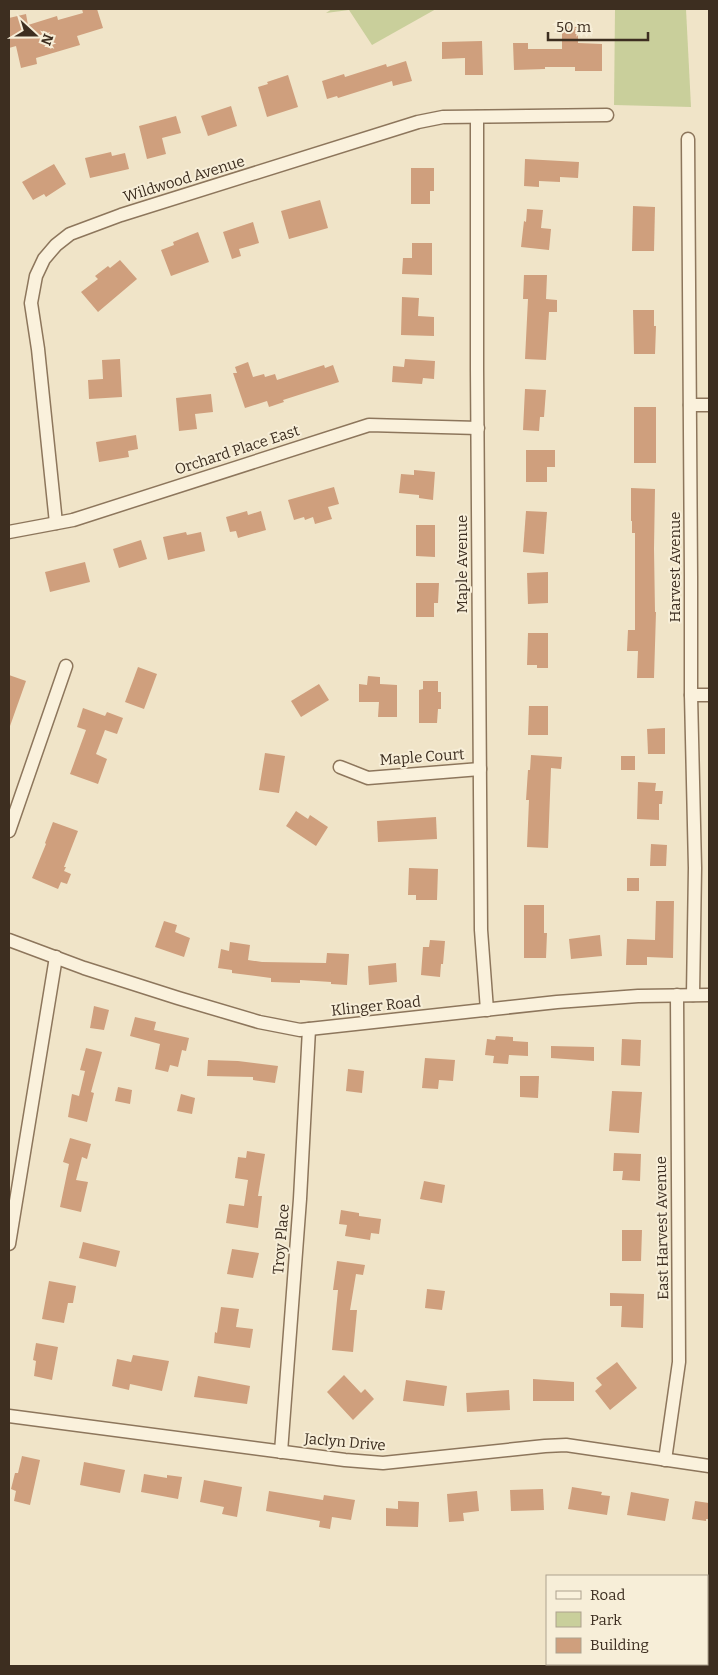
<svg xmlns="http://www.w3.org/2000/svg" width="718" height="1675" font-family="Bitter,serif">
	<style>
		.green { fill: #c9cf9b }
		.building { fill: #cf9f7d }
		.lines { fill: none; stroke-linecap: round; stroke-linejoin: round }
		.street-casing { stroke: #8d765c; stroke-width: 15 }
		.street { stroke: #faf1dc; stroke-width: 12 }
		.labels { text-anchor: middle; stroke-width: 4; stroke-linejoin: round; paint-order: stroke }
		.street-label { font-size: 15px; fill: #3d2e20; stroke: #f7eed8 }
	</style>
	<rect width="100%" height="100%" fill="#f0e4c8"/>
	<g class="green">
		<polygon points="332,9 436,9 372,45 349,10 326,13"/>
		<polygon points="615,9 686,9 691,107 614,105"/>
		<polygon points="709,1650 709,1666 662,1666 669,1664 707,1664 707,1651"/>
	</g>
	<g class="building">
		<polygon points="82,9 97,9 103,28 77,36 80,45 36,58 37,64 21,68 16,46 9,48 9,18 26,14 28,25 57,16 58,20 83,13"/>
		<polygon points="562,26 578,27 578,43 602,44 602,71 575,71 575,67 545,67 545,69 514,70 513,43 528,43 528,49 562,49"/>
		<polygon points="482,41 483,75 465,75 465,58 442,59 442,42"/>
		<polygon points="406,61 412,81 393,86 392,81 338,98 337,96 327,99 322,81 344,74 345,77 386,64 387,67"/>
		<polygon points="288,75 298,107 267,117 258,87 268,84 267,82"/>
		<polygon points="231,106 237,126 208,136 201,116"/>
		<polygon points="176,116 181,133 162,138 166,154 147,159 139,126"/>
		<polygon points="111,152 112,156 125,153 129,169 90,178 85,158"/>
		<polygon points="525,159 579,162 578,178 560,177 560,182 539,181 539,187 524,186"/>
		<polygon points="54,164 66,184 46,197 44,194 33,200 22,182"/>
		<polygon points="411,168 434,168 434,191 430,191 430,204 411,204"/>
		<polygon points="320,200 328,228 289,239 281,211"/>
		<polygon points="633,206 655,207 654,251 632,251"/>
		<polygon points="527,209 543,210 541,228 551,229 549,250 521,247 524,221 526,222"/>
		<polygon points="253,222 259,243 239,249 241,256 232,259 223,232"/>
		<polygon points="198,232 209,262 171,276 161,250 174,245 173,242"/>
		<polygon points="412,243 432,243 432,275 402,274 403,258 412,258"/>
		<polygon points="120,260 137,279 98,312 81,292 98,279 95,276 108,266 110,268"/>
		<polygon points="524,275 547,275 546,299 557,300 557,312 549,312 546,360 525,359 528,299 523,299"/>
		<polygon points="402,297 419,298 418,316 434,317 434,336 401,335"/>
		<polygon points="633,310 654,310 654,326 656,326 655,354 634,354"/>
		<polygon points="120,359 122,397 89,399 88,380 103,379 102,360"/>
		<polygon points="405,359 435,361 434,379 423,378 422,384 392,382 393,366 404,367"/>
		<polygon points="248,362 253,377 264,374 265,377 275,374 277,380 324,365 325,368 333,365 339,382 283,400 284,402 269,407 267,401 245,408 233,373 237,373 235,367"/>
		<polygon points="525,389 546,390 544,417 540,417 539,431 523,430"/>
		<polygon points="211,394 213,412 195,414 197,429 179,431 176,398"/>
		<rect x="634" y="407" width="22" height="56"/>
		<polygon points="136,435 138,449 128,451 129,457 99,462 96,442"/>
		<polygon points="526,450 555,450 555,467 547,467 547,482 526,482"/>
		<polygon points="414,470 435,472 433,500 419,498 419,495 399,493 401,474 414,475"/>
		<polygon points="334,487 339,504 328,507 332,519 315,524 313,517 305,520 304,517 294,520 288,500"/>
		<polygon points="631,488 655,489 654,549 655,612 656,612 654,678 637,678 638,651 627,651 628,630 635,630 635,533 632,533 632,521 631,521"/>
		<polygon points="247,511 248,515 261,511 266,530 238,538 236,531 230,532 226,517"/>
		<polygon points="526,511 547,512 544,554 523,552"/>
		<polygon points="416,525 435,525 435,557 416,556"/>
		<polygon points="186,532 187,535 201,532 205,551 168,560 163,537"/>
		<polygon points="141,540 147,559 119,568 113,549"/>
		<polygon points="85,562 90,582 50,592 45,572"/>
		<polygon points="548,572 548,603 528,604 527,573"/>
		<polygon points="416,583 439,583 438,603 434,603 434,617 416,617"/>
		<polygon points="528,633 548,633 548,668 537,668 537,665 527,665"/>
		<polygon points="138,667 157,674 144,709 125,702"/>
		<polygon points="9,675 26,681 10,726 9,726"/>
		<polygon points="368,676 380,677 380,684 397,685 397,717 378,717 379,702 359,702 359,684 367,685"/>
		<polygon points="423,681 438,681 438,692 441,692 441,709 438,709 437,723 419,723 419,690 423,689"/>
		<polygon points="319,684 329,700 301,717 291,701"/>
		<polygon points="529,706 548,706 548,735 528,735"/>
		<polygon points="83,708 105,716 107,712 123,718 117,734 105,730 96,754 107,759 98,784 70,774 86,730 77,727"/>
		<polygon points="665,728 665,754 648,754 647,729"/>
		<polygon points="265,753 285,756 279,793 259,790"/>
		<polygon points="531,755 562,757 561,769 551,768 548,848 527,847 529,800 526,800 528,770 530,770"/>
		<rect x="621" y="756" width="14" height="14"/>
		<polygon points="638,782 656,783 655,791 663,791 662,804 659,804 659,820 637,819"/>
		<polygon points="296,811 308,819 310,815 328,827 316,846 286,826"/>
		<polygon points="436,817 437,839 378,842 377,821"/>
		<polygon points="53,822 78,831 64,867 66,867 64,871 71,874 67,884 61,882 58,889 32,878 46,844 45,843"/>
		<polygon points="651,844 667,845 666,866 650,866"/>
		<polygon points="409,868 438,869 437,900 416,900 416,895 408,895"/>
		<rect x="627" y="878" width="12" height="13"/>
		<polygon points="656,901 674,901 673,958 647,957 647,965 626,965 627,939 655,940"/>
		<polygon points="524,905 544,905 544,933 547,933 546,958 524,958"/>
		<polygon points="164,921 177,925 175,932 190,938 184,957 155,947"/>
		<polygon points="600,935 602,956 571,959 569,939"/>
		<polygon points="430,940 445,941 443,964 441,964 440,977 421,975 423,947 429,947"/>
		<polygon points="230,942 250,945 248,960 262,962 326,963 327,953 349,954 347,985 331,984 331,982 300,980 300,983 271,982 271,978 232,973 232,970 218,968 221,949 229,951"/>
		<polygon points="396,963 397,982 369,985 368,966"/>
		<polygon points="94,1006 109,1010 104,1030 90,1028"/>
		<polygon points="135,1017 156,1022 154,1030 189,1038 186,1051 182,1050 178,1067 170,1065 168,1072 155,1069 160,1044 130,1036"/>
		<polygon points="496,1036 513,1037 513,1041 528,1042 528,1056 509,1055 508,1064 493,1063 494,1056 485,1055 487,1039 495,1040"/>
		<polygon points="622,1039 641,1040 640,1066 621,1065"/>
		<polygon points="551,1046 594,1047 594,1061 551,1058"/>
		<polygon points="86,1048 102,1052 91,1092 94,1093 87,1122 68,1117 72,1094 79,1096 85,1071 80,1070"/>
		<polygon points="425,1058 455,1060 453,1081 439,1080 438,1089 422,1088"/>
		<polygon points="208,1060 238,1061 278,1066 275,1083 253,1080 253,1077 207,1076"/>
		<polygon points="348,1069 364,1071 362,1093 346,1091"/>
		<polygon points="520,1076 539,1076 538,1098 520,1097"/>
		<polygon points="118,1087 132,1090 130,1104 115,1101"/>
		<polygon points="612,1091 642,1092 639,1133 609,1131"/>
		<polygon points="181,1094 195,1098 192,1114 177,1111"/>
		<polygon points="70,1138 91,1144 87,1159 82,1157 76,1180 88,1182 81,1212 60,1207 69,1164 63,1162"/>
		<polygon points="247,1151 265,1154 258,1196 262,1196 258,1228 226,1223 229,1204 244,1206 248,1180 235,1178 238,1157 246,1158"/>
		<polygon points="614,1153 641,1154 640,1181 622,1180 623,1171 613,1171"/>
		<polygon points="424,1181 445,1185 442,1203 420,1199"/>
		<polygon points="341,1210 359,1213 359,1216 381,1219 379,1234 371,1233 370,1240 345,1236 347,1225 339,1224"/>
		<polygon points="622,1230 642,1230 641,1261 622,1261"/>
		<polygon points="83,1242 120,1251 116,1267 79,1258"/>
		<polygon points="232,1249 259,1253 253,1278 227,1274"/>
		<polygon points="337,1261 365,1265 363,1275 356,1274 350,1310 357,1310 353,1352 332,1350 338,1290 333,1290"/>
		<polygon points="49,1281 76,1286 73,1303 68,1303 64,1323 42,1319"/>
		<polygon points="427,1289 445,1291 442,1310 425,1308"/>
		<polygon points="610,1293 644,1294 643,1328 621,1327 622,1306 610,1306"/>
		<polygon points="221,1307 239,1309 236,1327 253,1329 250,1348 214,1343 215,1332 217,1333"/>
		<polygon points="36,1343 58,1347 52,1380 34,1376 36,1361 33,1360"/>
		<polygon points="133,1355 169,1361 162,1391 130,1384 129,1390 112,1386 117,1359 131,1362"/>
		<polygon points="617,1362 637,1388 610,1410 595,1391 602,1385 596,1378"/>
		<polygon points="344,1375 361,1393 365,1389 374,1399 353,1420 327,1392"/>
		<polygon points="198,1376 250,1386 247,1404 194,1397"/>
		<polygon points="533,1379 574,1382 574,1401 533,1401"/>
		<polygon points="406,1380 447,1386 444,1406 403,1401"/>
		<polygon points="509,1390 510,1410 467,1412 466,1393"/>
		<polygon points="22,1456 40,1460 30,1505 14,1501 16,1491 11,1489 15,1473 18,1473"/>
		<polygon points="84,1462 125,1470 120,1493 80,1485"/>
		<polygon points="144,1474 167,1478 167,1475 182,1477 178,1499 141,1492"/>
		<polygon points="204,1480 242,1487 237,1517 222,1514 224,1507 200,1502"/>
		<polygon points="572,1487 602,1492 601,1495 610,1496 607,1515 568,1509"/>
		<polygon points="543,1489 544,1510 511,1511 510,1490"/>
		<polygon points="269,1491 323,1500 324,1495 355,1500 351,1520 332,1517 330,1529 319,1527 320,1521 266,1511"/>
		<polygon points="477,1491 479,1511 463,1513 464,1521 449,1522 447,1494"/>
		<polygon points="631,1492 669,1499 665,1521 627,1515"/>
		<polygon points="398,1501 419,1502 418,1527 386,1526 386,1508 398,1509"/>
		<polygon points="695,1501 709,1503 709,1519 706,1519 706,1521 692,1519"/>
	</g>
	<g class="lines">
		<g class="street-casing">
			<g id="street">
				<polyline points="477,117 477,369 481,930 487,1010"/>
				<polyline points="688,139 691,576 691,695 695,868 693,995"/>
				<polyline points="690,405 709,405"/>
				<polyline points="56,523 38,349 31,303 36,276 44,259 56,245 70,234 121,215 418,122 443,117 607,115"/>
				<polyline points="9,532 73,520 369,425 478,428"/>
				<polyline points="691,695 709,695"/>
				<polyline points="340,767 368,778 480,769"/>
				<polyline points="9,831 66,666"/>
				<polyline points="9,940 84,968 178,998 259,1022 300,1030 557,1002 638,996 709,995"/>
				<polyline points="9,1244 56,957"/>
				<polyline points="9,1416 345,1460 383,1463 545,1446 566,1445 709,1466"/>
				<polyline points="281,1452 300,1199 309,1029"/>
				<polyline points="665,1460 679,1362 677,995"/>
			</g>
		</g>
		<use href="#street" class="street"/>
	</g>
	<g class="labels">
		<g class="street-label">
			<text transform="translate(184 179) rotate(-17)" y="5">Wildwood Avenue</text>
			<text transform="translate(237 450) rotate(-18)" y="5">Orchard Place East</text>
			<text transform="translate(462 564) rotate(-90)" y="5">Maple Avenue</text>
			<text transform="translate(675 567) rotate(-90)" y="5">Harvest Avenue</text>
			<text transform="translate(422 757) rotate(-4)" y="5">Maple Court</text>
			<text transform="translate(376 1006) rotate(-6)" y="5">Klinger Road</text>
			<text transform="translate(662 1228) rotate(-91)" y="5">East Harvest Avenue</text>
			<text transform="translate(281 1239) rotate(-85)" y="5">Troy Place</text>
			<text transform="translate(345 1442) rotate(5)" y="5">Jaclyn Drive</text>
		</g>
	</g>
	<rect width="718" height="1675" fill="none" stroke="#3d2e20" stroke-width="20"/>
	<rect x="546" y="1575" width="162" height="90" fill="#f7eed8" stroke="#ada18e"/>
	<rect x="556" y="1591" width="25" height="8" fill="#faf1dc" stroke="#ada18e"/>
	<text x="590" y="1600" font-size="15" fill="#3d2e20">Road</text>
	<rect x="556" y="1612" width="25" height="15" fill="#c9cf9b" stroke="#ada18e"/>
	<text x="590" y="1625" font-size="15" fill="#3d2e20">Park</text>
	<rect x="556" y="1638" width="25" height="15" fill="#cf9f7d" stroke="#ada18e"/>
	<text x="590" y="1650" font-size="15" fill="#3d2e20">Building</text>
	<g transform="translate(35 35) rotate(111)" stroke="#f7eed8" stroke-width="4" paint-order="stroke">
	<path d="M0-4L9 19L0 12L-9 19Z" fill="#3d2e20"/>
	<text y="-8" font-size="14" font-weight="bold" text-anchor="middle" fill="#3d2e20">N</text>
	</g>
	<path d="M548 32v8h100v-8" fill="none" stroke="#3d2e20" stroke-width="2.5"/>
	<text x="556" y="32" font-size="15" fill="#3d2e20" stroke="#f7eed8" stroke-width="4" paint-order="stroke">50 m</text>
</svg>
